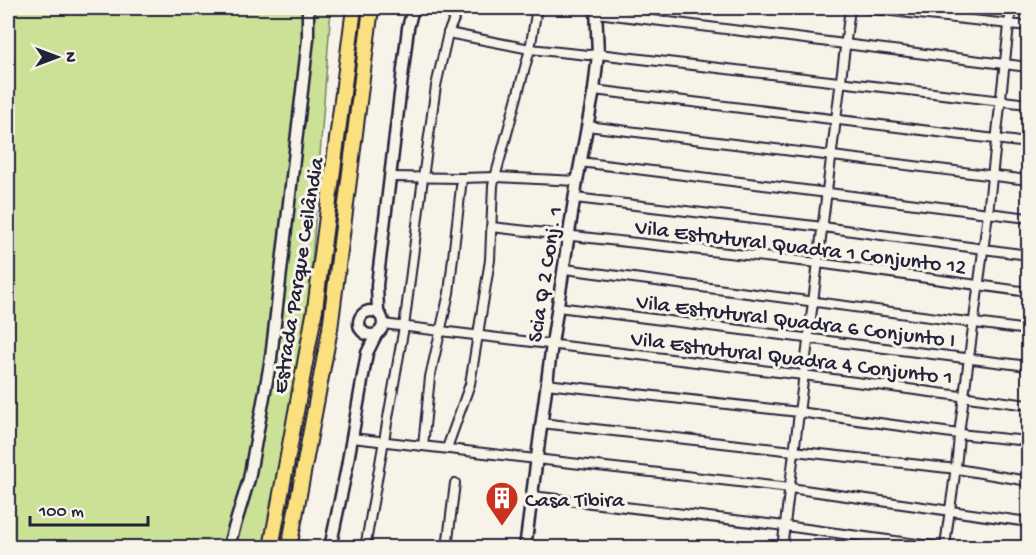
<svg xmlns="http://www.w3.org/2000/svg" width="1036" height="555" font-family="'Gochi Hand',sans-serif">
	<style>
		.green { fill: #cbe196; stroke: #768268; stroke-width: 1.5 }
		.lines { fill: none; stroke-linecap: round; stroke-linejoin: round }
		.street-casing { stroke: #22223b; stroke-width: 12 }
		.secondary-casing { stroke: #22223b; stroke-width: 15 }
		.highway-casing { stroke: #22223b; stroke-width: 18 }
		.street { stroke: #f7f3e8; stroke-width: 8 }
		.secondary { stroke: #f7f3e8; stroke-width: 10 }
		.highway { stroke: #fbe080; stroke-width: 14 }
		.labels { text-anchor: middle; stroke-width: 6; stroke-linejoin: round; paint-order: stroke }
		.street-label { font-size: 22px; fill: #22223b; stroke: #f7f3e8 }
		.poi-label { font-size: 22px; fill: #22223b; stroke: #f7f3e8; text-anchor: start }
	</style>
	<rect width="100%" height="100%" fill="#f7f3e8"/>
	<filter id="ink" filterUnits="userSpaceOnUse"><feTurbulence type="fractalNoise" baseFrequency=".0167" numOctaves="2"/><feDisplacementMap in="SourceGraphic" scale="12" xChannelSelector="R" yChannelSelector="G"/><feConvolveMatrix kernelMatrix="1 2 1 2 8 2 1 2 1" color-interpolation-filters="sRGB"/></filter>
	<g filter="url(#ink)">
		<polygon class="green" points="8,8 331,8 304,370 272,547 8,547"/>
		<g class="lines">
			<g class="street-casing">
				<g id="street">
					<polyline points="864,8 1028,26"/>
					<polyline points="597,13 1028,67"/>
					<polyline points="448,33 530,49 588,55 598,54 1028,104"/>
					<polyline points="594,90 1028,143"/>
					<polyline points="587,126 1028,180"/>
					<polyline points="580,162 1028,218"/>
					<polyline points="391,177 462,178 496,177 577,181"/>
					<polyline points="575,198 823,227 1028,255"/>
					<polyline points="491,227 818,263 1028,292"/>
					<polyline points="565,269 1028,330"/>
					<polyline points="558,307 1028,366"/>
					<polyline points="383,324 803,375 1028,405"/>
					<polyline points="546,384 799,412 959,434 1028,441"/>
					<polyline points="541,423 957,469 1028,481"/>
					<polyline points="352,438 790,488 1028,522"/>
					<polyline points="423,446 430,377 449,293 462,178"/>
					<polyline points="447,448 470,384 490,260 493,185 530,49 537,8"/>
					<polyline points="532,496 785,526 946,548"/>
					<polyline points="365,548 404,327 423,178 436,86 448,33 459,8"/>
					<polyline points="447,548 455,483"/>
					<polyline points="782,548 850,8"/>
					<path d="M945 548C949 509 957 472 959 434L988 213 1011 8"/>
				</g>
			</g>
			<g class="secondary-casing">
				<g id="secondary">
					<circle cx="371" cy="323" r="12"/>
					<polyline points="378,312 377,285 408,28 413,8"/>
					<polyline points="228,548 249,479 271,358 308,39 308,8"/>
					<polyline points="330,548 346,472 367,353 376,335"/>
					<polyline points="525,548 552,344 577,181 594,90 598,54 596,8"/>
				</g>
			</g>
			<g class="highway-casing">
				<g id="highway">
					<polyline points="271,548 315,309 354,8"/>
					<polyline points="289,548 330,329 371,8"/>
				</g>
			</g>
			<use href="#street" class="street"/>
			<use href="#secondary" class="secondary"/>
			<use href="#highway" class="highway"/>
		</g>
	</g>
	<defs>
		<g id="building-pin" transform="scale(1.725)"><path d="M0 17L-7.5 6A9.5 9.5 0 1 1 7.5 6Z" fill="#c8321e" stroke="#f7f3e8"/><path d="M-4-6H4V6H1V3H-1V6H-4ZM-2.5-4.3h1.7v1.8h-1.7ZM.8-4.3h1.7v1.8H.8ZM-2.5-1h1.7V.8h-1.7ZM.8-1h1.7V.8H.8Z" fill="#fff"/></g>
	</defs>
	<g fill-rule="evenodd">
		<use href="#building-pin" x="502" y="498"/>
	</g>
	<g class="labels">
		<g class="street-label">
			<text transform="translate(801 245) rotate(7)" y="8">Vila Estrutural Quadra 1 Conjunto 12</text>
			<text transform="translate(543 274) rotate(-81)" y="8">Scia Q 2 Conj. 1</text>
			<text transform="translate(296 275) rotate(-81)" y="8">Estrada Parque Ceilândia</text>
			<text transform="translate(796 319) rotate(7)" y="8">Vila Estrutural Quadra 6 Conjunto I</text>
			<text transform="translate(792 356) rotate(7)" y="8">Vila Estrutural Quadra 4 Conjunto 1</text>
		</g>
		<g class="poi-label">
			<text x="525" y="506">Casa Tibira</text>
		</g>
	</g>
	<rect width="1036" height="555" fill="none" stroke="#f7f3e8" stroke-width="30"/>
	<rect x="15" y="15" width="1006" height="525" fill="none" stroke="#22223b" stroke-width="2" filter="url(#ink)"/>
	<g transform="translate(57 57) rotate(90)" stroke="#f7f3e8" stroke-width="4.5" paint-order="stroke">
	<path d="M0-4.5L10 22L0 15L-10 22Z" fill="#22223b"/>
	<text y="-9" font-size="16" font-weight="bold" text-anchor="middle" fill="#22223b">N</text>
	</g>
	<path d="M30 516v9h118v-9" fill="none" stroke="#22223b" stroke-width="3"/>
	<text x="39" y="516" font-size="18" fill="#22223b" stroke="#f7f3e8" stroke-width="4.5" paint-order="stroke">100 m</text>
</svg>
